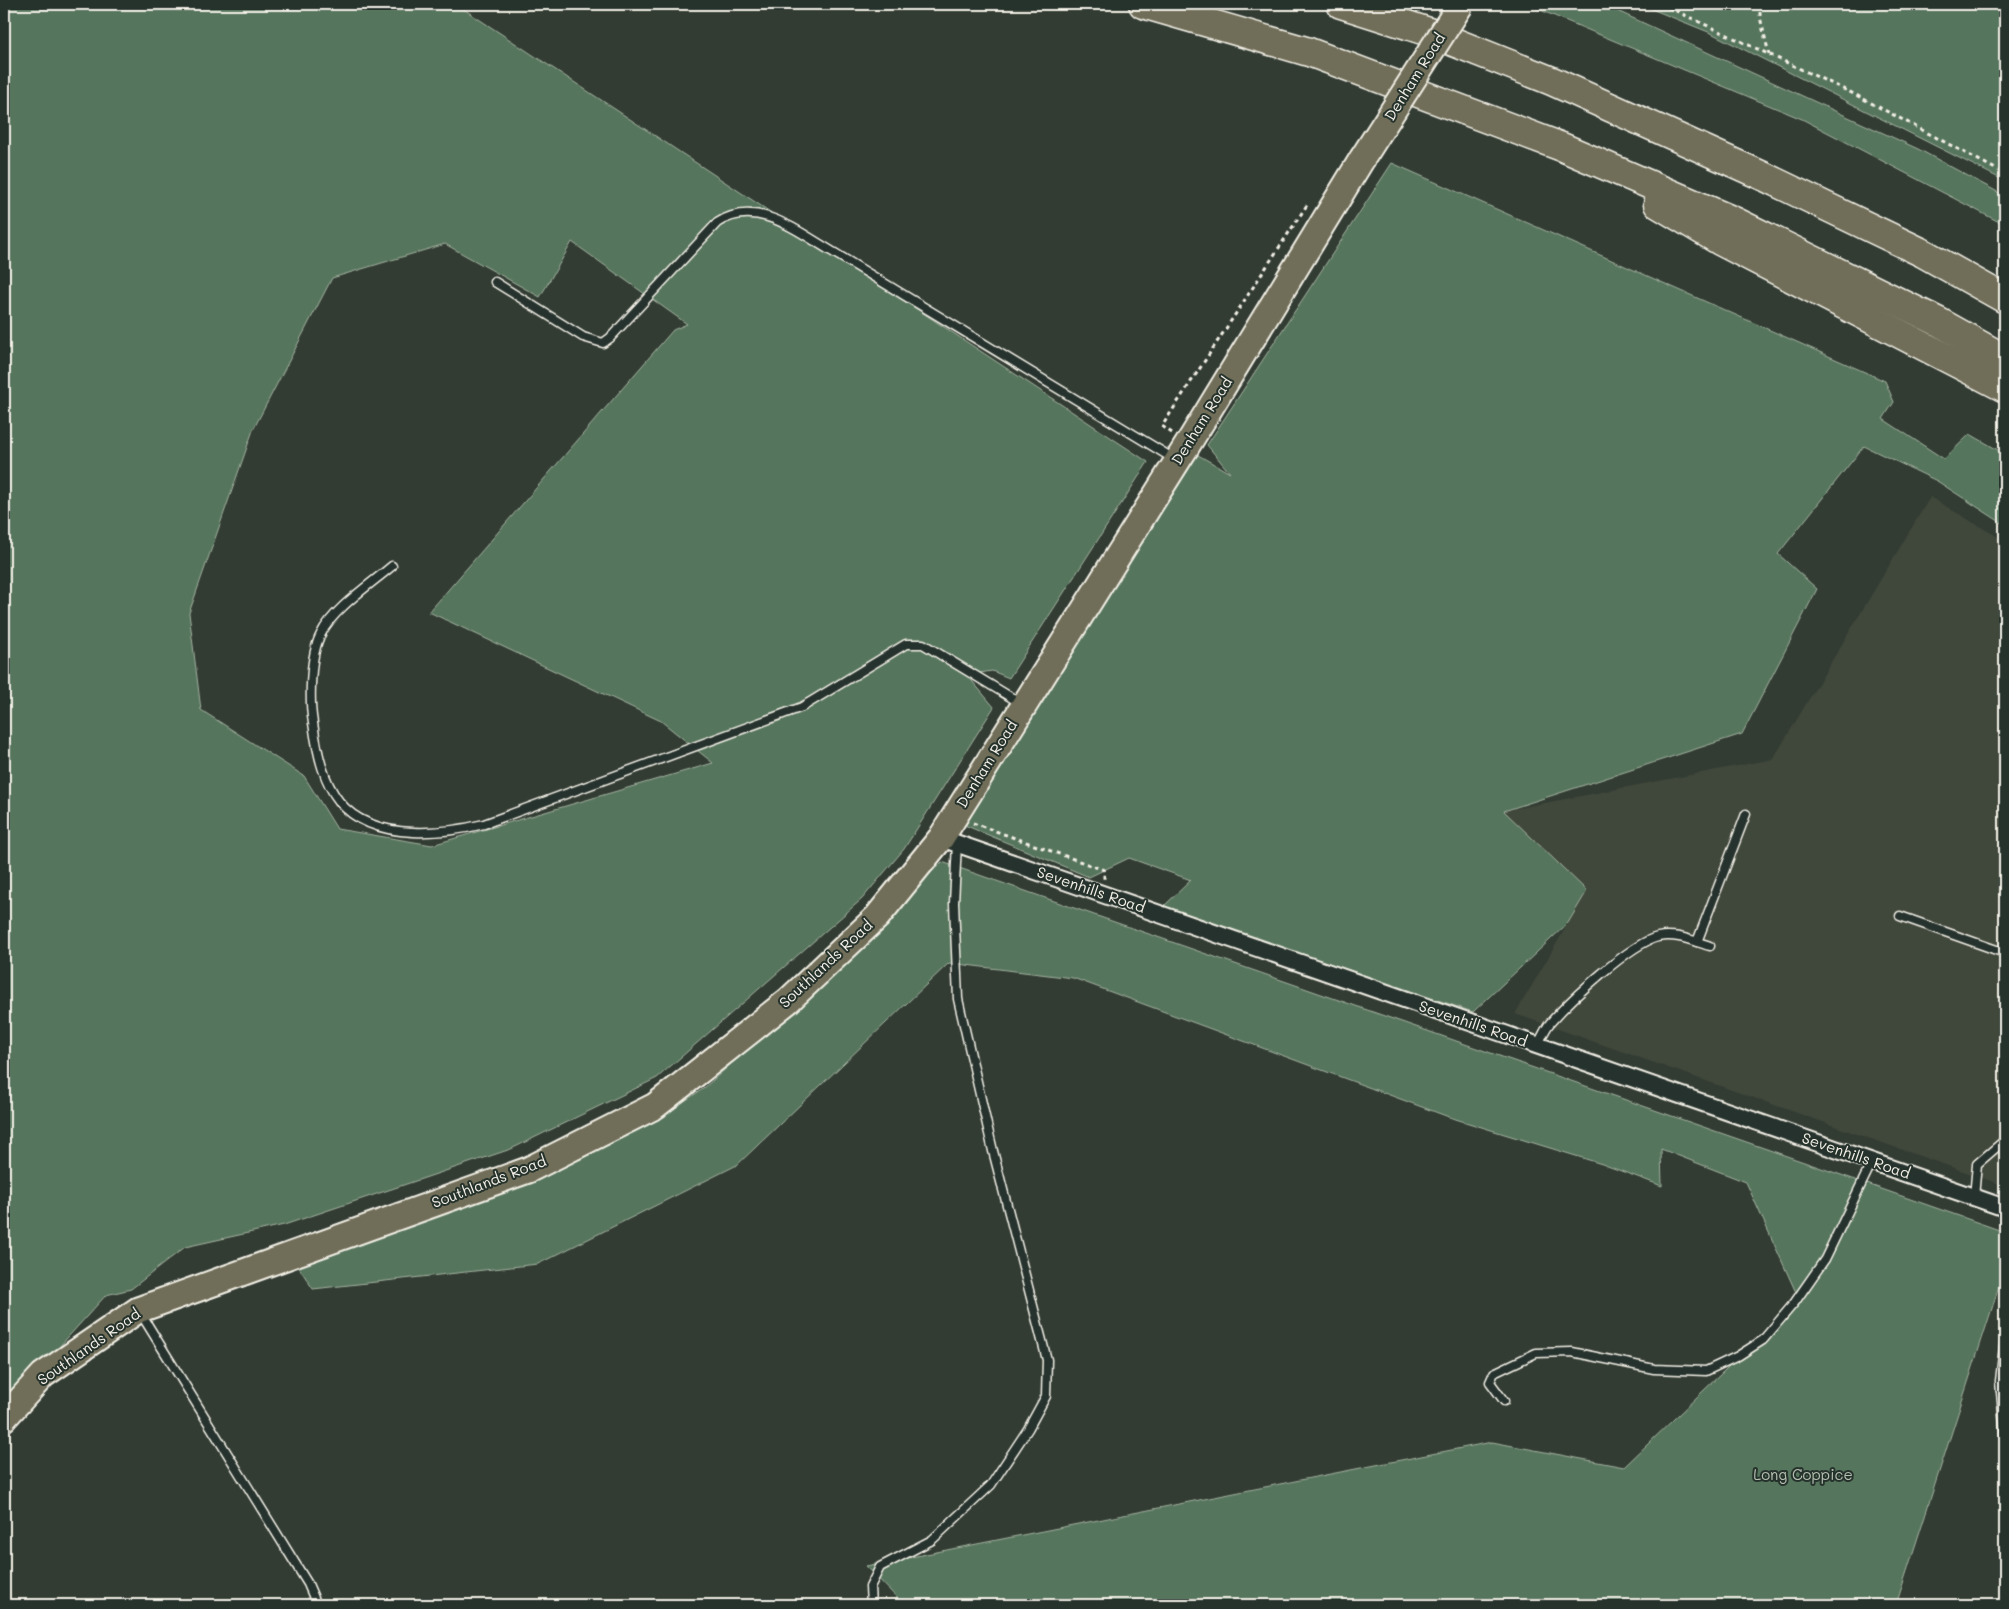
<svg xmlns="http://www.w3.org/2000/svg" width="2009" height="1609" font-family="Mali,sans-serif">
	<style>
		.built { fill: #40463a }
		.green { fill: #56755d; stroke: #a5b3a2; fill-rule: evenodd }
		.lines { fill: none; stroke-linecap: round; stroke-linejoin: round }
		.lane-casing { stroke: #f4f1e8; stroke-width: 11 }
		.street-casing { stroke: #f4f1e8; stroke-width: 20 }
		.primary-casing { stroke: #f4f1e8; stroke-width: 29 }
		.highway-casing { stroke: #f4f1e8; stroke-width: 31 }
		.path { stroke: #f4f1e8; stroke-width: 3; stroke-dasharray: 4 4; stroke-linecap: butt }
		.lane { stroke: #26332d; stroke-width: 8 }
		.street { stroke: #26332d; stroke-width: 16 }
		.primary { stroke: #706e59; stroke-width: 25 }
		.highway { stroke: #706e59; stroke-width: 28 }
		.primary-bridge-casing { stroke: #f4f1e8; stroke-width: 29; stroke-linecap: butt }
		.primary-bridge { stroke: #706e59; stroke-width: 25 }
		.labels { text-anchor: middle; stroke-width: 4; stroke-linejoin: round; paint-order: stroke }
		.street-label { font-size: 15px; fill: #f4f1e8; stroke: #26332d }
		.park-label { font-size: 15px; fill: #b5bfb0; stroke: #26332d }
	</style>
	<rect width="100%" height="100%" fill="#323c33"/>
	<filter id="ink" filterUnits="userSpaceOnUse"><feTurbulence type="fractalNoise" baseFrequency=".02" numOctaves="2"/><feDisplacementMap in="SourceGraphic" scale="10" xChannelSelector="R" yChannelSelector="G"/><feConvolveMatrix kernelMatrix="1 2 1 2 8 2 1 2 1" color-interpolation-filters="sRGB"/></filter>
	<g filter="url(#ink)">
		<polygon class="built" points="1930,497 2005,541 2005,1186 1515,1014 1587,891 1503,811 1773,759"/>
		<g class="green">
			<path d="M4 4H456L1148 462 1009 678 992 671 967 675 994 707 904 849 862 899 657 1078 511 1149 284 1225 185 1247 131 1289 106 1295 4 1408ZM572 242 687 324 673 330 429 612 661 721 713 763 432 845 337 829 304 776 201 710 189 613 253 430 332 278 445 244 540 297Z"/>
			<polygon points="1534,4 1602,4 1918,149 2005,196 2005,225 1802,119 1533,7"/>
			<polygon points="1639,4 2005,4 2005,181 1711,33"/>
			<polygon points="1392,163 1885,381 1894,402 1883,419 1944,459 1970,434 2005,454 2005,525 1937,481 1864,446 1778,554 1817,589 1742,734 1504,811 1587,891 1568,923 1473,1012 1163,907 1191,880 1129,858 1089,877 962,824 1198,455 1230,473 1207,445"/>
			<polygon points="942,862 2005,1232 2005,1268 1896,1605 1085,1605 1082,1600 992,1605 904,1605 866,1566 1492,1442 1624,1467 1799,1299 1746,1182 1661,1149 1662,1186 1602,1164 1449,1117 1073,978 949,963 737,1165 538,1264 313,1289 298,1266 513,1189 652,1122 703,1089 807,996"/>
		</g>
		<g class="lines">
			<g class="lane-casing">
				<g id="lane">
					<path d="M495 282 583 337 603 343 610 338 717 223C757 197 798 232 833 252L1174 459"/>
					<path d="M392 566C371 584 333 609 321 634 310 654 309 700 313 723 322 789 340 829 413 832 438 833 460 830 484 824L802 707 906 644H923L1022 704"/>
					<polyline points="1900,916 2005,953"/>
					<polyline points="1697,942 1746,814"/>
					<path d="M1537 1046C1541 1039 1545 1029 1550 1023 1569 1001 1631 943 1658 937 1676 933 1693 941 1710 946"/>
					<polyline points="1974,1197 1977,1164 2005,1140"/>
					<polyline points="141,1314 308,1584 317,1605"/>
					<polyline points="2005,1338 2000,1381 2005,1437"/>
					<polyline points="1504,1401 1490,1382 1494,1373 1536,1353 1572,1352 1654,1369 1706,1371 1738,1356 1763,1340 1795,1302 1825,1259 1872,1162"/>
					<polyline points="871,1605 870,1587 880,1567 932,1540 991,1485 1028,1429 1046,1396 1047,1360 993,1151 958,999 954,903 957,843"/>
				</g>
			</g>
			<g class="street-casing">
				<polyline id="street" points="941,838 2005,1208"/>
			</g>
			<g class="primary-casing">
				<polyline id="primary" points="4,1418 43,1375 138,1310 528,1170 655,1106 788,1001 877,917 941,838 1188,444 1362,159"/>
			</g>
			<g class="highway-casing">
				<g id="highway">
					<polyline points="1143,4 1309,52 1562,147 1734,221 1939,322 2005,359"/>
					<polyline points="1341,4 1426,31 1552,81 1765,177 1923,253 2005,299"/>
					<polyline points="1658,204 1720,241 2005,388"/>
				</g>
			</g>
			<g class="path">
				<polyline points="1661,4 1854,94 2005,174"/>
				<polyline points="1760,4 1760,17 1769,54"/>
				<polyline points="1172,433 1162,426 1307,205"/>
				<polyline points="973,823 1104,870 1104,879"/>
			</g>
			<use href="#lane" class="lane"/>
			<use href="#street" class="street"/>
			<use href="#primary" class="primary"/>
			<use href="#highway" class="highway"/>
			<g class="primary-bridge-casing">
				<polyline id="primary-bridge" points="1362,159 1461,4"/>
			</g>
			<use href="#primary-bridge" class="primary-bridge"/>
		</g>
	</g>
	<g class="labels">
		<g class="street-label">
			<text transform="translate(1415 77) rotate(-58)" y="5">Denham Road</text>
			<text transform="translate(1202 421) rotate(-58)" y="5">Denham Road</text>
			<text transform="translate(987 764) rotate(-58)" y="5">Denham Road</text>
			<text transform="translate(1091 890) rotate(19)" y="5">Sevenhills Road</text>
			<text transform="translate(826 964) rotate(-43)" y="5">Southlands Road</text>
			<text transform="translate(1473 1024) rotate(19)" y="5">Sevenhills Road</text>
			<text transform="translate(1856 1156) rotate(19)" y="5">Sevenhills Road</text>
			<text transform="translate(489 1182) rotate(-21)" y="5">Southlands Road</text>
			<text transform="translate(89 1347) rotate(-35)" y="5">Southlands Road</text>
		</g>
		<g class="park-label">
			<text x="1803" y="1480">Long Coppice</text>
		</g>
	</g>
	<rect width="2009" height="1609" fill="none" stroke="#26332d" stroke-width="20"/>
	<rect x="10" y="10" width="1989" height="1589" fill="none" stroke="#f4f1e8" stroke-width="2" filter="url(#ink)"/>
</svg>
